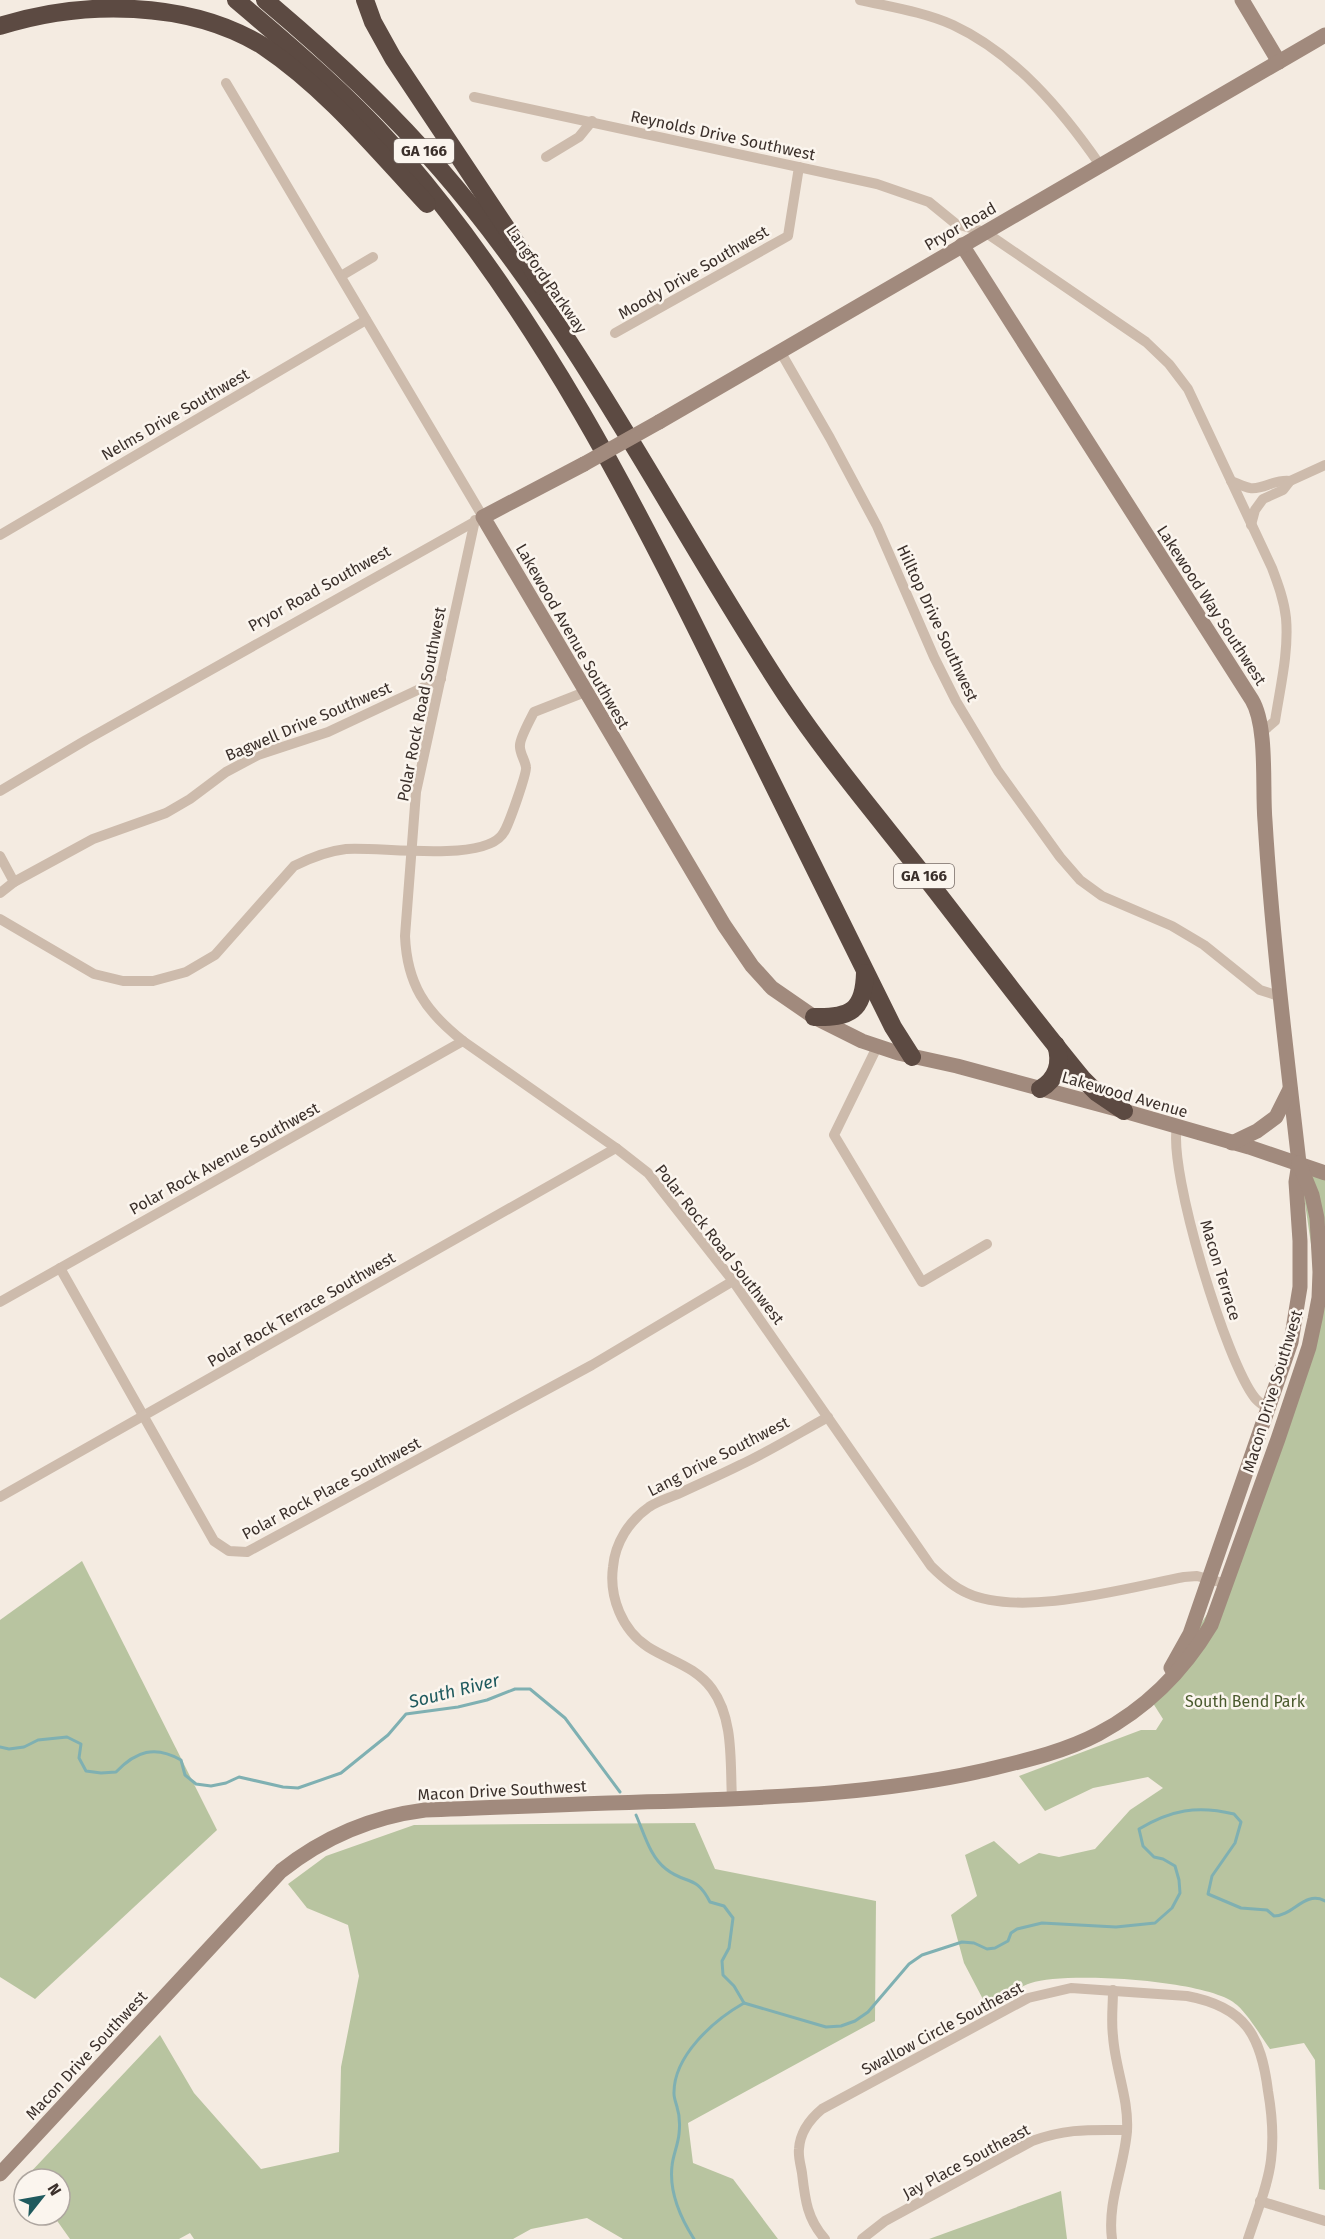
<svg xmlns="http://www.w3.org/2000/svg" width="1325" height="2239" font-family="'Fira Sans',sans-serif">
	<style>
		.green { fill: #b8c4a0 }
		.lines { fill: none; stroke-linecap: round; stroke-linejoin: round }
		.stream { stroke: #7fb0b2; stroke-width: 3 }
		.street { stroke: #cdbbac; stroke-width: 10 }
		.secondary { stroke: #a18a7d; stroke-width: 15 }
		.highway { stroke: #5c4a42; stroke-width: 18 }
		.secondary-bridge { stroke: #a18a7d; stroke-width: 15 }
		.labels { text-anchor: middle; stroke-width: 5; stroke-linejoin: round; paint-order: stroke }
		.shield { fill: #fbf5ee; stroke: #756b66; stroke-width: 1.5 }
		.shield-label { font-size: 15px; font-weight: bold; fill: #3b302b }
		.street-label { font-size: 16px; fill: #3b302b; stroke: #fbf5ee }
		.park-label { font-size: 16px; fill: #4a5a2e; stroke: #fbf5ee }
		.water-label { font-size: 18px; font-style: italic; fill: #1f5a5e; stroke: #fbf5ee }
	</style>
	<rect width="100%" height="100%" fill="#f4ebe1"/>
	<g class="green">
		<path d="M1299 1163 1325 1176V2190L1319 2189 1315 2060 1304 2043 1270 2049C1260 2035 1250 2017 1237 2005 1212 1980 1065 1971 1031 1983 1016 1988 1001 1999 987 2007L964 1963 951 1915 977 1896 965 1855 994 1841 1019 1864 1039 1853 1059 1857 1095 1849 1130 1810 1163 1788 1148 1777 1093 1788 1045 1811 1019 1776 1141 1730H1156L1163 1719 1151 1700 1227 1584 1319 1298Z"/>
		<polygon points="82,1561 217,1830 35,1999 0,1977 0,1620"/>
		<polygon points="695,1823 715,1869 876,1901 875,2021 688,2123 693,2163 733,2179 778,2239 623,2239 587,2218 531,2229 513,2239 194,2239 190,2233 179,2239 70,2239 53,2215 60,2215 60,2179 29,2179 27,2176 160,2035 194,2093 261,2169 339,2152 341,2067 359,1976 348,1925 307,1908 288,1884 326,1856 414,1825"/>
		<polygon points="1061,2191 1067,2239 929,2239"/>
	</g>
	<g class="lines">
		<g class="stream">
			<path d="M0 1747 9 1749 24 1747 38 1740 67 1737 81 1744 79 1758 86 1771 101 1773 116 1772C136 1751 155 1745 181 1760L185 1775 196 1784 211 1786 226 1783 239 1777 283 1787 298 1788 341 1773 388 1735 406 1714 458 1707 487 1700 515 1689H530L565 1718 620 1792"/>
			<path d="M636 1815C644 1833 650 1857 666 1869 686 1885 696 1874 710 1902L724 1906 733 1918 729 1948 722 1961 723 1975 734 1986 744 2003"/>
			<path d="M744 2003 826 2027 841 2026 855 2021 868 2012 909 1964 922 1955 962 1942 974 1943 987 1949 995 1948 1008 1941 1011 1933 1017 1929 1042 1923 1116 1927 1155 1923 1172 1908 1180 1893 1179 1880 1175 1866 1163 1859 1154 1857 1143 1846 1139 1829C1171 1810 1197 1805 1234 1814L1241 1822 1235 1843 1212 1876 1208 1894 1241 1908 1267 1910 1274 1916C1293 1916 1305 1890 1325 1901"/>
			<path d="M694 2239C680 2217 669 2192 672 2166 673 2155 678 2145 679 2134 680 2125 680 2116 677 2107 676 2103 674 2098 674 2094 673 2056 714 2020 744 2003"/>
		</g>
		<g class="street">
			<path d="M860 0C891 7 924 12 953 25 1015 54 1062 110 1100 165"/>
			<path d="M474 97 877 184 929 202 956 224 985 232 1146 342 1169 364 1188 389 1272 568C1278 584 1284 600 1286 618 1289 652 1280 688 1275 721L1261 733"/>
			<polyline points="546,157 579,137 592,121"/>
			<polyline points="341,276 373,257"/>
			<polyline points="615,333 788,236 799,167"/>
			<polyline points="780,351 830,438 877,526 934,657 956,701 998,771 1060,857 1080,880 1102,896 1172,926 1204,945 1260,990 1279,996"/>
			<path d="M1231 481C1237 483 1244 487 1250 488 1264 490 1273 479 1290 481"/>
			<path d="M475 520 416 792 405 936C407 984 425 1011 463 1041L616 1148 648 1173 733 1281 931 1566C942 1577 953 1587 967 1593 1021 1618 1127 1588 1184 1577L1197 1576 1227 1584"/>
			<polyline points="1251,525 1255,510 1263,499 1283,490 1290,481 1325,465"/>
			<polyline points="0,535 366,320"/>
			<polyline points="0,791 86,740 483,517 226,83"/>
			<polyline points="0,856 14,882"/>
			<polyline points="0,893 14,882 93,839 166,813 190,799 226,772 258,755 328,732 441,679"/>
			<path d="M0 919 94 974 123 981H153L186 972 215 955 294 866C310 858 328 851 346 849 379 846 487 864 504 832 509 824 527 773 526 767 525 760 519 752 520 745 520 738 530 720 534 712L585 692"/>
			<polyline points="877,1047 834,1135 922,1282 987,1244"/>
			<path d="M1177 1127C1168 1171 1226 1362 1255 1398 1259 1403 1265 1406 1269 1410"/>
			<polyline points="60,1268 214,1541 229,1551 247,1552 592,1365 733,1281"/>
			<polyline points="0,1302 463,1041"/>
			<polyline points="0,1497 616,1148"/>
			<path d="M732 1799C730 1762 734 1719 712 1689 695 1666 670 1661 648 1647 622 1630 609 1597 613 1567 615 1543 629 1521 649 1507 658 1501 669 1498 678 1494 699 1484 720 1475 740 1465 770 1451 799 1433 828 1417"/>
			<polyline points="1260,2201 1325,2221"/>
			<path d="M825 2239C807 2219 805 2199 802 2173 801 2166 798 2157 799 2149 800 2133 810 2119 822 2109L1028 1998 1071 1988 1187 1996C1246 2007 1261 2036 1268 2091 1272 2114 1274 2136 1271 2160 1268 2186 1256 2214 1248 2239"/>
			<path d="M862 2239 885 2221 1032 2141C1067 2128 1091 2130 1127 2130"/>
			<path d="M1112 2239C1107 2202 1124 2168 1127 2131 1129 2099 1115 2068 1113 2036 1111 2021 1113 2005 1113 1990"/>
		</g>
		<g class="secondary">
			<polyline points="1242,0 1279,62"/>
			<path d="M962 245 1252 700C1268 727 1262 788 1265 821 1272 936 1286 1049 1299 1163L1296 1182 1300 1241V1287L1291 1342 1190 1634 1171 1668"/>
			<polyline points="659,422 1325,35"/>
			<polyline points="584,464 483,517 724,925 752,966 772,988 814,1017 862,1041 898,1053 957,1066 1124,1111 1249,1147 1325,1173"/>
			<polyline points="1232,1143 1257,1131 1276,1117 1290,1089"/>
			<path d="M0 2174 281 1871C324 1837 370 1817 425 1810 510 1807 594 1803 679 1801 783 1797 885 1793 986 1770 1023 1761 1064 1752 1098 1734 1147 1708 1183 1672 1211 1625L1278 1439 1309 1347 1315 1319 1319 1298 1320 1272 1317 1218 1312 1195 1299 1163"/>
		</g>
		<g class="highway">
			<path d="M236 0C294 49 353 99 403 157 539 315 635 502 726 689 782 802 837 915 893 1027L912 1057"/>
			<path d="M265 0C328 53 388 108 441 170 579 329 671 520 786 695 826 755 873 811 918 868 973 938 1026 1010 1082 1078L1096 1092 1124 1111"/>
			<polyline points="365,0 373,22 393,58 523,253 542,286"/>
			<path d="M0 26C82 0 188 0 263 46 327 89 376 149 427 204"/>
			<path d="M814 1017C850 1018 864 1011 865 973"/>
			<path d="M1040 1089C1057 1079 1062 1064 1056 1045"/>
		</g>
		<polyline class="secondary-bridge" points="584,464 659,422"/>
	</g>
	<g class="labels">
		<g class="shield">
			<rect x="394" y="139" width="60" height="24" rx="4.5"/>
			<rect x="894" y="864" width="60" height="24" rx="4.5"/>
		</g>
		<g class="shield-label">
			<text x="424" y="156">GA 166</text>
			<text x="924" y="881">GA 166</text>
		</g>
		<g class="street-label">
			<text transform="translate(723 135) rotate(12)" y="6">Reynolds Drive Southwest</text>
			<text transform="translate(960 226) rotate(-30)" y="6">Pryor Road</text>
			<text transform="translate(693 272) rotate(-30)" y="6">Moody Drive Southwest</text>
			<text transform="translate(547 279) rotate(55)" y="6">Langford Parkway</text>
			<text transform="translate(175 414) rotate(-30)" y="6">Nelms Drive Southwest</text>
			<text transform="translate(319 588) rotate(-29)" y="6">Pryor Road Southwest</text>
			<text transform="translate(1212 605) rotate(57)" y="6">Lakewood Way Southwest</text>
			<text transform="translate(938 623) rotate(65)" y="6">Hilltop Drive Southwest</text>
			<text transform="translate(573 636) rotate(60)" y="6">Lakewood Avenue Southwest</text>
			<text transform="translate(421 704) rotate(-79)" y="6">Polar Rock Road Southwest</text>
			<text transform="translate(308 721) rotate(-23)" y="6">Bagwell Drive Southwest</text>
			<text transform="translate(1125 1094) rotate(16)" y="6">Lakewood Avenue</text>
			<text transform="translate(224 1158) rotate(-29)" y="6">Polar Rock Avenue Southwest</text>
			<text transform="translate(720 1244) rotate(52)" y="6">Polar Rock Road Southwest</text>
			<text transform="translate(1221 1270) rotate(73)" y="6">Macon Terrace</text>
			<text transform="translate(301 1309) rotate(-30)" y="6">Polar Rock Terrace Southwest</text>
			<text transform="translate(1272 1391) rotate(-73)" y="6">Macon Drive Southwest</text>
			<text transform="translate(718 1456) rotate(-27)" y="6">Lang Drive Southwest</text>
			<text transform="translate(331 1488) rotate(-28)" y="6">Polar Rock Place Southwest</text>
			<text transform="translate(502 1790) rotate(-3)" y="6">Macon Drive Southwest</text>
			<text transform="translate(942 2028) rotate(-28)" y="6">Swallow Circle Southeast</text>
			<text transform="translate(86 2055) rotate(-47)" y="6">Macon Drive Southwest</text>
			<text transform="translate(966 2161) rotate(-28)" y="6">Jay Place Southeast</text>
		</g>
		<g class="park-label">
			<text x="1245" y="1707">South Bend Park</text>
		</g>
		<g class="water-label">
			<text transform="translate(454 1691) rotate(-14)" y="6">South River</text>
		</g>
	</g>
	<g transform="translate(42 2197) rotate(59)"><circle r="28" fill="#fbf5ee" stroke="#aea6a0" stroke-width="1.5"/>
	<path d="M0-4.5L10 22L0 15L-10 22Z" fill="#1f5a5e"/>
	<text y="-9" font-size="16" font-weight="bold" text-anchor="middle" fill="#3b302b">N</text>
	</g>
</svg>
